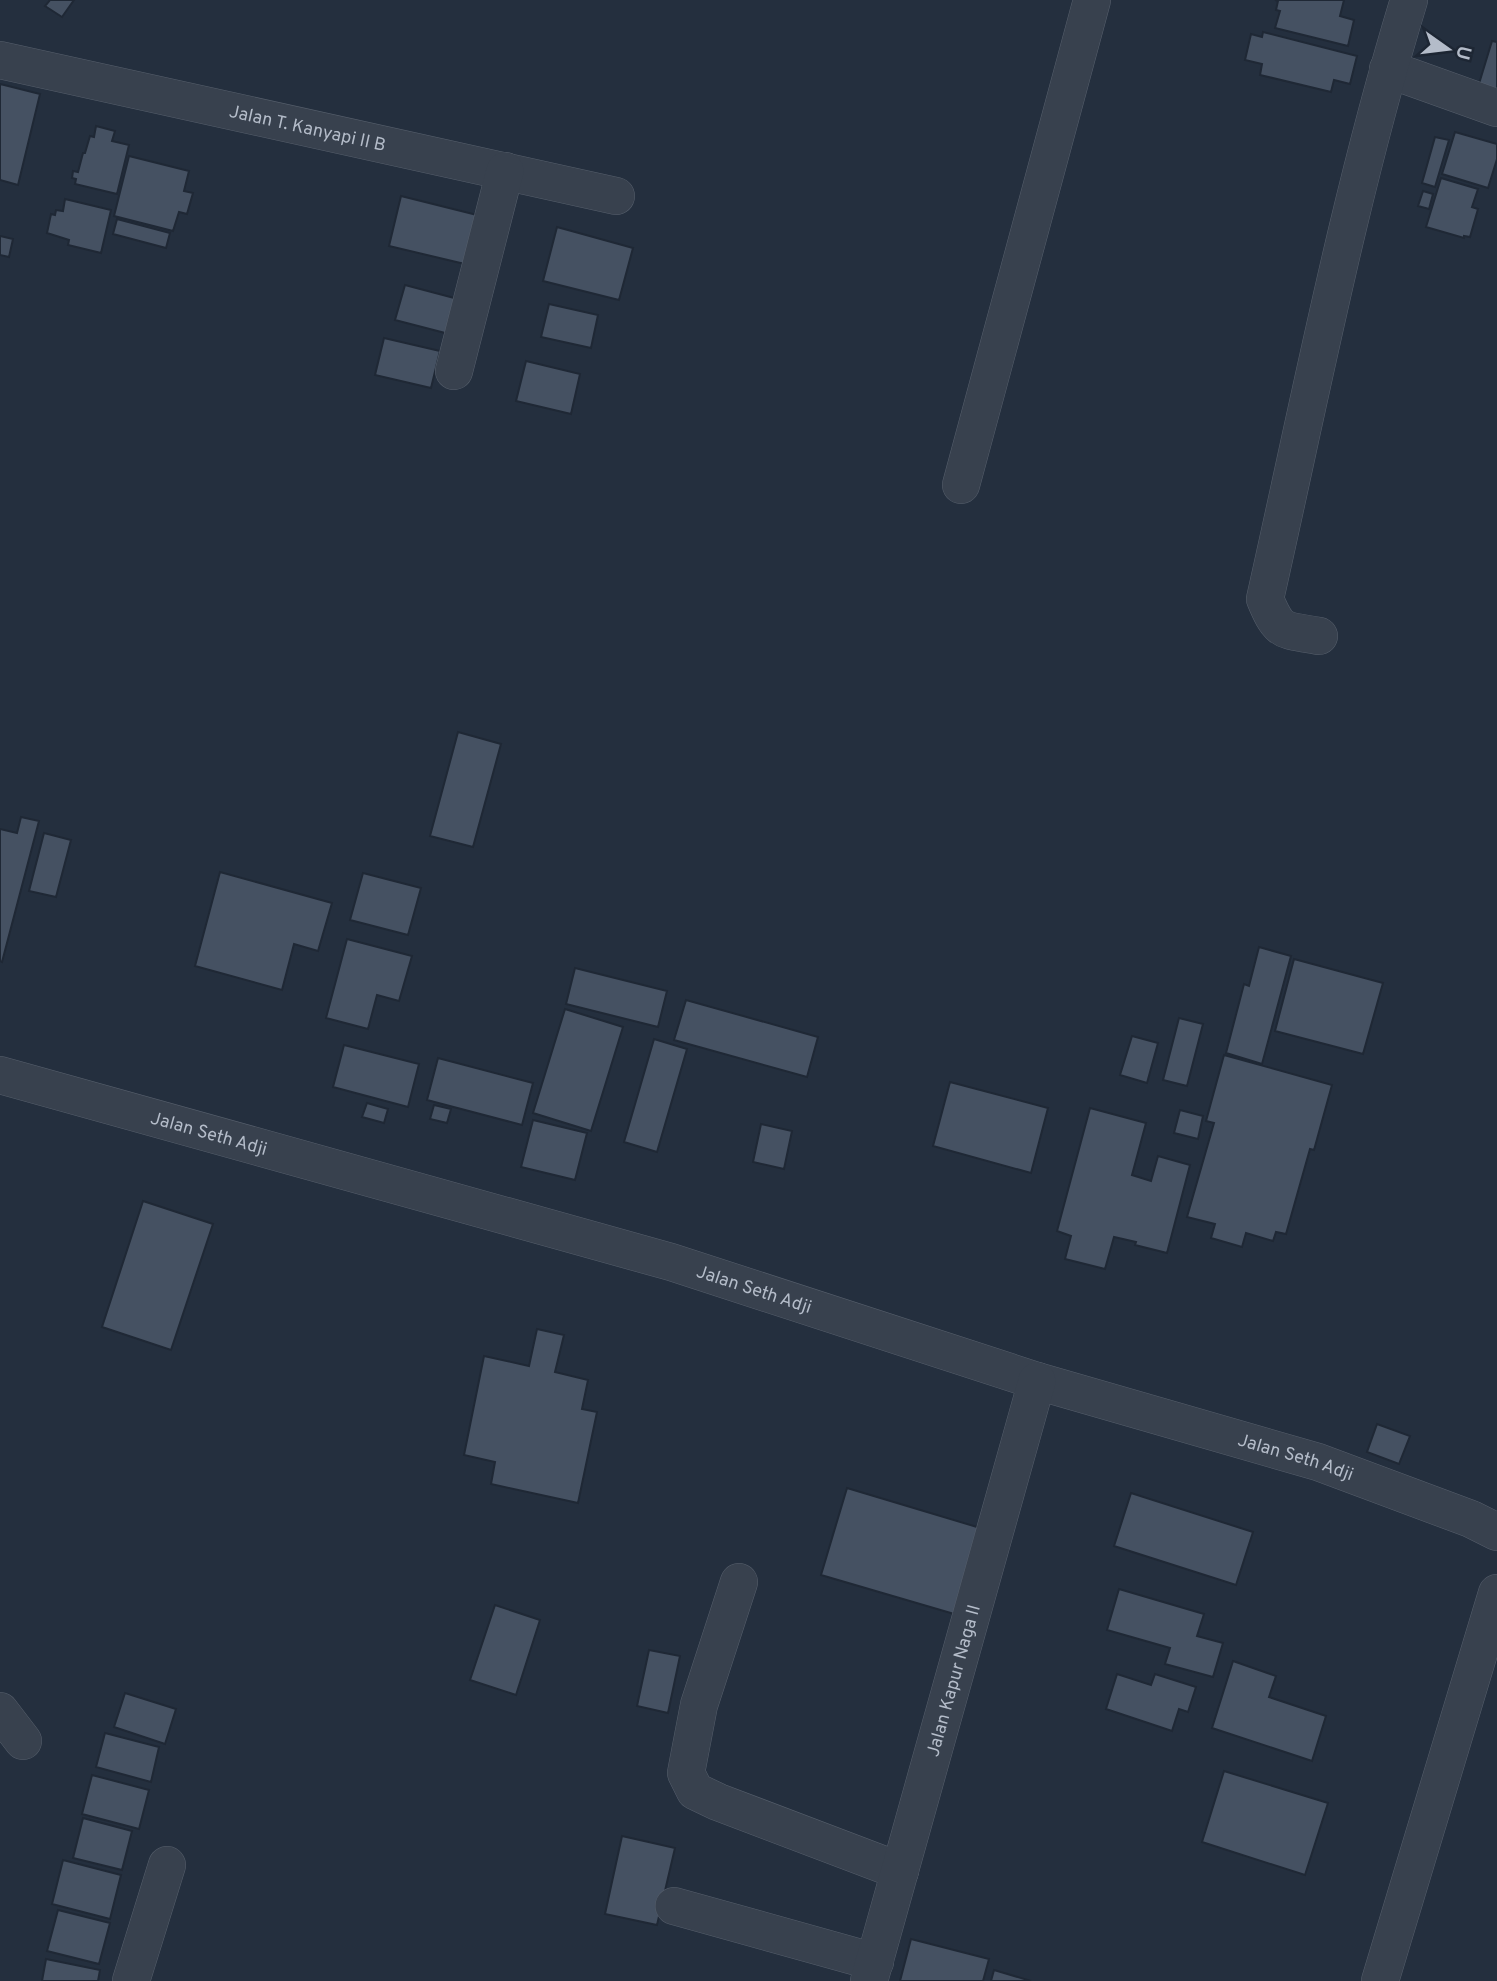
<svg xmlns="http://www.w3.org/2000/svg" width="1497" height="1981" font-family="Overpass,sans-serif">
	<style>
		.building { fill: #455162; stroke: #1f2835; stroke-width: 2 }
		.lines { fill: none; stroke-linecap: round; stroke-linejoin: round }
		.minor-casing { stroke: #565f6c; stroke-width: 38 }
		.minor { stroke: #38414e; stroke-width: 37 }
		.labels { text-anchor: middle; stroke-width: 6; stroke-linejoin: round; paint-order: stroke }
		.street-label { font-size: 18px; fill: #b4bcc9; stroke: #1d2633 }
	</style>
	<rect width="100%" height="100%" fill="#242f3e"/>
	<g class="building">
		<polygon points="50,0 74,0 62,17 45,6"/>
		<polygon points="1275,0 1344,0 1340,16 1354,20 1348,46 1275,28 1280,11 1276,10 1278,1"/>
		<polygon points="1263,32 1357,56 1350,84 1334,80 1331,92 1260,75 1262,64 1245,60 1251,34 1262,37"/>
		<polygon points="1492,41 1497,42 1497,93 1478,87"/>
		<polygon points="0,84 40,94 18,185 0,180"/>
		<polygon points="96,126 115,131 112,141 129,145 117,194 75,184 76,179 72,178 73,171 78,172 83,153 85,153 90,136 94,137"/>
		<polygon points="1455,132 1497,144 1497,159 1488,188 1442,174"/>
		<polygon points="1435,137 1449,140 1435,187 1422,183"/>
		<polygon points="129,156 189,171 184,191 193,193 187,214 179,212 173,231 114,216"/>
		<polygon points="1441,178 1478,189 1472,207 1478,209 1470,237 1464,236 1464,238 1426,227"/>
		<polygon points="1423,191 1433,194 1429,209 1418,206"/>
		<polygon points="401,196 481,216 469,265 389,246"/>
		<polygon points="65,199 111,210 101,253 68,245 69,240 47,233 51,214 55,215 56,210 63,211"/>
		<polygon points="117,219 170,233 166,248 113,234"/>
		<polygon points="557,227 633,248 619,300 543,281"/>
		<polygon points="0,236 13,239 9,257 0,255"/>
		<polygon points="405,285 458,299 449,334 395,320"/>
		<polygon points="549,304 598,315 591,348 541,337"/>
		<polygon points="384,338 440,351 431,388 375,375"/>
		<polygon points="526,361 580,374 571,414 516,401"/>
		<polygon points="458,732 501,744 473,847 430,836"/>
		<polygon points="21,817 39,821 2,962 0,961 0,829 17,833"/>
		<polygon points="44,833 71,840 56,897 29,891"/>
		<polygon points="220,872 332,903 318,951 294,944 282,990 195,966"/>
		<polygon points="363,873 421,888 408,935 350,920"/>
		<polygon points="347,939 412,956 399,1001 377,995 368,1029 326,1018"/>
		<polygon points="1259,947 1291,956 1262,1064 1226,1053 1244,984 1249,986"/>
		<polygon points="1294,959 1383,983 1363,1054 1275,1031"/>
		<polygon points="575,968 667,991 658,1027 566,1004"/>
		<polygon points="686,1000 818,1037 807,1077 674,1040"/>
		<polygon points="565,1009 623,1027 591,1131 533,1113"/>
		<polygon points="1179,1018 1203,1024 1187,1086 1163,1080"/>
		<polygon points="1132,1036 1158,1043 1147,1083 1120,1075"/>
		<polygon points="654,1039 687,1049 657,1152 624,1142"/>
		<polygon points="344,1045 419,1064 408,1107 333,1087"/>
		<polygon points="1224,1055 1332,1085 1314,1150 1310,1149 1286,1234 1276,1232 1273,1241 1246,1233 1242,1247 1211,1238 1215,1224 1187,1217 1214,1123 1206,1121"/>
		<polygon points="438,1058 533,1083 522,1125 427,1100"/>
		<polygon points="950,1082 1048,1108 1031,1173 933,1146"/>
		<polygon points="367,1103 388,1109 384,1123 362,1117"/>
		<polygon points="434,1105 451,1109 447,1123 430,1119"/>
		<polygon points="1090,1108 1146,1123 1132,1175 1151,1181 1158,1156 1190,1165 1167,1253 1135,1245 1136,1242 1114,1237 1105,1269 1065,1259 1071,1236 1057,1231"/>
		<polygon points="1180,1110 1203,1116 1198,1139 1174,1133"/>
		<polygon points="533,1120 587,1133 575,1180 521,1167"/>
		<polygon points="761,1124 792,1131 784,1169 753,1162"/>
		<polygon points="143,1201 213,1224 171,1350 102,1327"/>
		<polygon points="537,1329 564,1335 555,1372 588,1380 582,1409 597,1412 578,1503 491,1484 495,1462 464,1455 484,1356 529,1366"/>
		<polygon points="1377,1424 1410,1436 1399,1464 1367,1452"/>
		<polygon points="847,1488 987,1530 961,1616 821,1575"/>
		<polygon points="1131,1493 1253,1532 1236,1585 1114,1546"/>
		<polygon points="1119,1589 1204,1614 1197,1636 1223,1643 1213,1677 1165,1664 1170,1648 1107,1630"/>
		<polygon points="495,1605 540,1620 516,1695 470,1680"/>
		<polygon points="649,1650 680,1656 668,1713 637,1706"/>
		<polygon points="1233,1661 1276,1676 1269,1697 1326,1716 1312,1761 1212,1728"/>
		<polygon points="1117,1674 1151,1685 1155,1674 1196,1687 1188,1712 1179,1709 1172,1731 1106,1709"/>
		<polygon points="125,1693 176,1709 165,1744 114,1727"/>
		<polygon points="105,1733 159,1747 151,1782 96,1767"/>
		<polygon points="1224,1771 1328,1803 1305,1875 1202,1842"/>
		<polygon points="92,1775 149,1790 139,1829 82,1814"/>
		<polygon points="83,1818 132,1831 122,1870 73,1858"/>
		<polygon points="622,1836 675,1848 657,1925 605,1914"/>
		<polygon points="63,1860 121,1875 110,1919 52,1904"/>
		<polygon points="58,1910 110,1923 99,1964 47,1951"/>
		<polygon points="911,1939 989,1959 983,1981 900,1981"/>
		<polygon points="46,1959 100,1970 98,1981 42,1981"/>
		<polygon points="994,1970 1031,1981 991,1981"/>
	</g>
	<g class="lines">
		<g class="minor-casing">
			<g id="minor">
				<path id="s1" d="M0 60 616 196"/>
				<polyline points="1388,69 1497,108"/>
				<polyline points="454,371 505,171"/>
				<polyline points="961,485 1092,0"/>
				<path d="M1319 636C1283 629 1280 635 1265 599 1310 399 1349 196 1409 0"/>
				<path id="s2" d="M0 1075 671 1262 1037 1381 1318 1462 1471 1519 1497 1532"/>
				<polyline points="739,1582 699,1705 686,1773 695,1791 718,1802 900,1871"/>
				<polyline points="0,1711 23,1741"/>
				<polyline points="674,1906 875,1962"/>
				<polyline points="131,1981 167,1865"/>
				<path id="s3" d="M869 1981 1037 1381"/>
				<polyline points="1380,1981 1497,1593"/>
			</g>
		</g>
		<use href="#minor" class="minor"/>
	</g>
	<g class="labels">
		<g class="street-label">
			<text dy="6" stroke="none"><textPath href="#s1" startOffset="315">Jalan T. Kanyapi II B</textPath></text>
			<text dy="6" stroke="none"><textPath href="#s2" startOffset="217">Jalan Seth Adji</textPath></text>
			<text dy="6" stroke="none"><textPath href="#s2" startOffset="784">Jalan Seth Adji</textPath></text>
			<text dy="6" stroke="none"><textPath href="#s2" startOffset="1351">Jalan Seth Adji</textPath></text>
			<text dy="6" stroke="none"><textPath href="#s3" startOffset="312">Jalan Kapur Naga II</textPath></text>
		</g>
	</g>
	<g transform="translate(1448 49) rotate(104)" stroke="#1d2633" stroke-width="5" paint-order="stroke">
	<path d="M0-5L12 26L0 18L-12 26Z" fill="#b4bcc9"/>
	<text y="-10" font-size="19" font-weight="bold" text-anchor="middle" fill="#b4bcc9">U</text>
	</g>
</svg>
